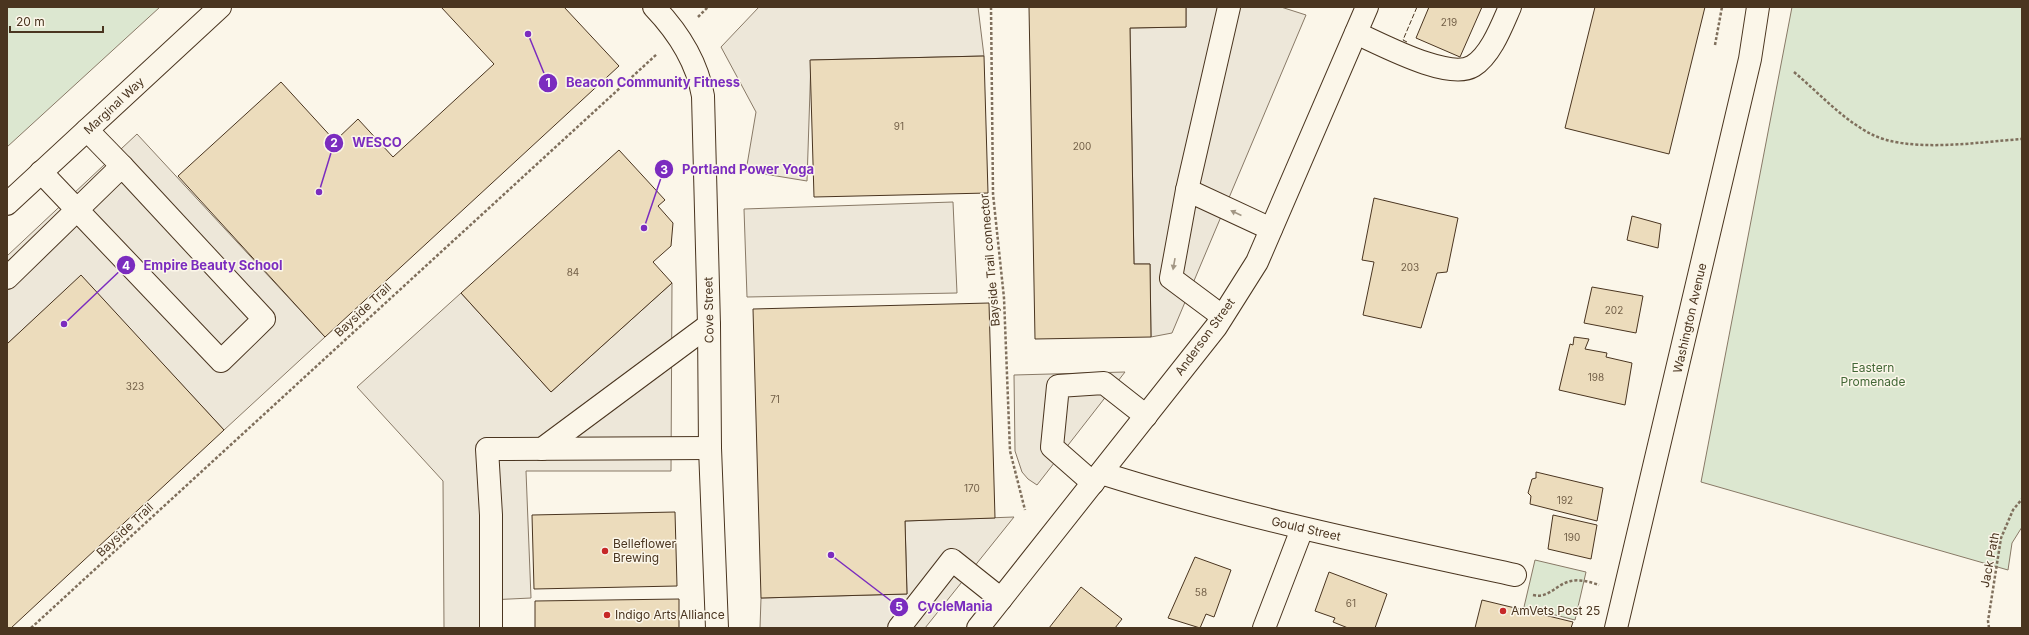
<svg xmlns="http://www.w3.org/2000/svg" width="2029" height="635" font-family="Inter,sans-serif">
	<style>
		.green { fill: #dce7d0; stroke: #887966 }
		.parking { fill: #ede7d9; stroke: #887966 }
		.building { fill: #ecdcbc; stroke: #4a3520 }
		.lines { fill: none; stroke-linecap: round; stroke-linejoin: round }
		.minor-casing { stroke: #4a3520; stroke-width: 24 }
		.major-casing { stroke: #4a3520; stroke-width: 24 }
		.path { stroke: #7f6f5c; stroke-width: 2.5; stroke-dasharray: 3 2; stroke-linecap: butt }
		.minor { stroke: #fbf6e9; stroke-width: 22 }
		.major { stroke: #fbf6e9; stroke-width: 22 }
		.fence { stroke: #4a3520; stroke-width: 1; stroke-dasharray: 5 2; stroke-linecap: butt }
		.oneway { fill: #a29684 }
		.poi-dot { fill: #c62828; stroke: #fbf6e9; stroke-width: 1.5 }
		.labels { text-anchor: middle; stroke-width: 3; stroke-linejoin: round; paint-order: stroke }
		.number-label { font-size: 10px; fill: #725f47 }
		.street-label { font-size: 12px; fill: #4a3520; stroke: #fbf6e9 }
		.park-label { font-size: 12px; fill: #436837; stroke: #fbf6e9 }
		.poi-label { font-size: 12px; fill: #4a3520; stroke: #fbf6e9; text-anchor: start }
		.leader { fill: none; stroke: #7b2cbf; stroke-width: 1.5 }
		.callout-dot { fill: #7b2cbf; stroke: #fbf6e9; stroke-width: 1.5 }
		.mark-label { font-size: 12px; text-anchor: middle; font-weight: bold; fill: #fff }
		.callout-label { font-size: 13px; text-anchor: middle; font-weight: bold; fill: #7b2cbf; stroke: #fbf6e9; stroke-width: 3; stroke-linejoin: round; paint-order: stroke }
	</style>
	<rect width="100%" height="100%" fill="#fbf6e9"/>
	<g class="green">
		<polygon points="7,7 160,7 7,147"/>
		<polygon points="1792,7 2022,7 2022,527 2012,543 2008,570 1701,482"/>
		<polygon points="1535,560 1586,572 1575,620 1524,607"/>
	</g>
	<g class="parking">
		<polygon points="759,7 978,7 984,56 811,60 807,181 746,171 756,112 721,47"/>
		<polygon points="1186,7 1281,7 1306,15 1172,333 1151,337 1150,264 1134,264 1130,28 1186,27"/>
		<polygon points="137,134 325,337 224,430 81,276 7,344 7,256"/>
		<polygon points="953,202 957,293 747,297 744,209"/>
		<polygon points="672,283 671,471 526,471 531,598 489,600 490,628 444,628 443,481 357,387 461,293 551,392"/>
		<polygon points="1125,372 1037,485 1028,479 1022,472 1015,451 1014,375"/>
		<polygon points="1014,517 925,628 760,628 761,598 907,594 905,521"/>
	</g>
	<g class="building">
		<polygon points="441,7 564,7 619,66 325,337 178,176 281,82 335,141 358,119 393,157 494,64"/>
		<polygon points="1029,7 1186,7 1186,27 1130,28 1134,264 1150,264 1151,337 1035,339"/>
		<polygon points="1429,7 1482,7 1460,57 1416,38"/>
		<polygon points="1595,7 1705,7 1669,154 1565,128"/>
		<polygon points="984,56 988,193 814,197 810,60"/>
		<polygon points="619,150 665,200 658,206 673,223 671,246 653,262 672,283 551,392 461,293"/>
		<polygon points="1374,198 1458,218 1447,272 1437,273 1421,328 1363,315 1374,262 1362,260"/>
		<polygon points="1632,216 1661,224 1658,248 1627,240"/>
		<polygon points="81,275 224,430 11,628 7,628 7,344"/>
		<polygon points="1592,287 1643,296 1636,333 1584,323"/>
		<polygon points="989,303 995,518 905,521 907,594 761,598 753,309"/>
		<polygon points="1574,337 1589,339 1585,349 1607,353 1606,357 1632,363 1625,405 1559,390 1570,344 1573,345"/>
		<polygon points="1536,472 1603,488 1597,521 1530,504 1531,496 1528,493 1532,479 1536,478"/>
		<polygon points="675,512 677,586 534,589 532,515"/>
		<polygon points="1553,515 1597,525 1591,559 1548,549"/>
		<polygon points="1195,557 1231,570 1214,617 1206,614 1200,628 1168,618"/>
		<polygon points="1329,572 1387,594 1375,628 1348,628 1333,622 1335,618 1315,611"/>
		<polygon points="1081,587 1122,619 1115,628 1049,628"/>
		<polygon points="679,599 679,628 535,628 535,601"/>
		<polygon points="1482,600 1573,622 1571,628 1475,628"/>
	</g>
	<g class="lines">
		<g class="minor-casing">
			<g id="minor">
				<path d="M654 7C677 31 697 62 703 96L709 325 710 448 717 628"/>
				<path d="M1356 33C1381 44 1449 81 1473 66 1491 55 1502 25 1510 7"/>
				<polyline points="87,130 122,166"/>
				<polyline points="1187,190 1229,7"/>
				<polyline points="7,204 220,7"/>
				<polyline points="7,278 122,166 264,319 221,361 41,172"/>
				<polyline points="1222,316 1171,278 1187,190 1271,229"/>
				<polyline points="542,449 709,325"/>
				<path d="M1101 473C1237 516 1376 545 1515 575"/>
				<polyline points="1093,483 1052,447 1058,386 1104,383 1146,416"/>
				<polyline points="491,628 491,515 487,449 710,448"/>
				<polyline points="899,628 952,560 1001,599"/>
				<polyline points="978,628 1216,327 1257,262 1367,7"/>
				<polyline points="1264,628 1302,529"/>
			</g>
		</g>
		<g class="major-casing">
			<polyline id="major" points="1616,628 1750,59 1758,7"/>
		</g>
		<g class="path">
			<polyline points="991,7 993,194 1004,298 1010,451 1025,510"/>
			<polyline points="698,17 708,7"/>
			<polyline points="1715,45 1722,7"/>
			<path d="M1794 72C1819 93 1840 117 1869 133 1907 154 1978 142 2022 139"/>
			<path d="M1533 595C1549 599 1556 584 1571 581 1580 579 1591 582 1599 585"/>
			<polyline points="31,628 657,54"/>
			<polyline points="1989,628 1988,621 2001,538 2013,510 2022,499"/>
		</g>
		<use href="#minor" class="minor"/>
		<use href="#major" class="major"/>
		<polyline class="fence" points="1407,42 1403,40 1417,7"/>
	</g>
	<defs><path id="oneway-solid" d="M-6-.8H1V-3.2L6.5 0L1 3.2V.8H-6Z"/></defs>
	<g class="oneway">
		<use href="#oneway-solid" transform="translate(1236 213) rotate(-155)"/>
		<use href="#oneway-solid" transform="translate(1174 264) rotate(100)"/>
	</g>
	<g class="poi-dot">
		<circle cx="605" cy="551" r="4"/>
		<circle cx="1503" cy="611" r="4"/>
		<circle cx="607" cy="615" r="4"/>
	</g>
	<g class="labels">
		<g class="number-label">
			<text x="1449" y="26">219</text>
			<text x="899" y="130">91</text>
			<text x="1082" y="150">200</text>
			<text x="1410" y="271">203</text>
			<text x="573" y="276">84</text>
			<text x="1614" y="314">202</text>
			<text x="1596" y="381">198</text>
			<text x="135" y="390">323</text>
			<text x="775" y="403">71</text>
			<text x="972" y="492">170</text>
			<text x="1565" y="504">192</text>
			<text x="1572" y="541">190</text>
			<text x="1201" y="596">58</text>
			<text x="1351" y="607">61</text>
		</g>
		<g class="street-label">
			<text transform="translate(114 106) rotate(-43)" y="4">Marginal Way</text>
			<text transform="translate(990 260) rotate(-95)" y="4">Bayside Trail connector</text>
			<text transform="translate(363 310) rotate(-43)" y="4">Bayside Trail</text>
			<text transform="translate(709 310) rotate(-91)" y="4">Cove Street</text>
			<text transform="translate(1690 318) rotate(-77)" y="4">Washington Avenue</text>
			<text transform="translate(1205 337) rotate(-54)" y="4">Anderson Street</text>
			<text transform="translate(1306 529) rotate(13)" y="4">Gould Street</text>
			<text transform="translate(125 530) rotate(-43)" y="4">Bayside Trail</text>
			<text transform="translate(1990 560) rotate(-79)" y="4">Jack Path</text>
		</g>
		<g class="park-label">
			<text x="1873" y="372">Eastern<tspan x="1873" dy="14">Promenade</tspan></text>
		</g>
		<g class="poi-label">
			<text x="613" y="548">Belleflower<tspan x="613" dy="14">Brewing</tspan></text>
			<text x="1511" y="615">AmVets Post 25</text>
			<text x="615" y="619">Indigo Arts Alliance</text>
		</g>
	</g>
	<path class="leader" d="M528 34L548 83M319 192L334 143M644 228L664 169M64 324L126 265M831 555L899 607"/>
	<g class="callout-dot">
		<circle cx="528" cy="34" r="4"/>
		<circle cx="319" cy="192" r="4"/>
		<circle cx="644" cy="228" r="4"/>
		<circle cx="64" cy="324" r="4"/>
		<circle cx="831" cy="555" r="4"/>
		<circle cx="548" cy="83" r="10"/>
		<circle cx="334" cy="143" r="10"/>
		<circle cx="664" cy="169" r="10"/>
		<circle cx="126" cy="265" r="10"/>
		<circle cx="899" cy="607" r="10"/>
	</g>
	<g class="mark-label">
		<text x="548" y="87">1</text>
		<text x="334" y="147">2</text>
		<text x="664" y="174">3</text>
		<text x="126" y="270">4</text>
		<text x="899" y="611">5</text>
	</g>
	<g class="callout-label">
		<text x="653" y="87">Beacon Community Fitness</text>
		<text x="377" y="147">WESCO</text>
		<text x="748" y="174">Portland Power Yoga</text>
		<text x="213" y="270">Empire Beauty School</text>
		<text x="955" y="611">CycleMania</text>
	</g>
	<rect width="2029" height="635" fill="none" stroke="#4a3520" stroke-width="16"/>
	<path d="M10 26v6h93v-6" fill="none" stroke="#4a3520" stroke-width="2"/>
	<text x="16" y="26" font-size="12" fill="#4a3520" stroke="#fbf6e9" stroke-width="3" paint-order="stroke">20 m</text>
</svg>
